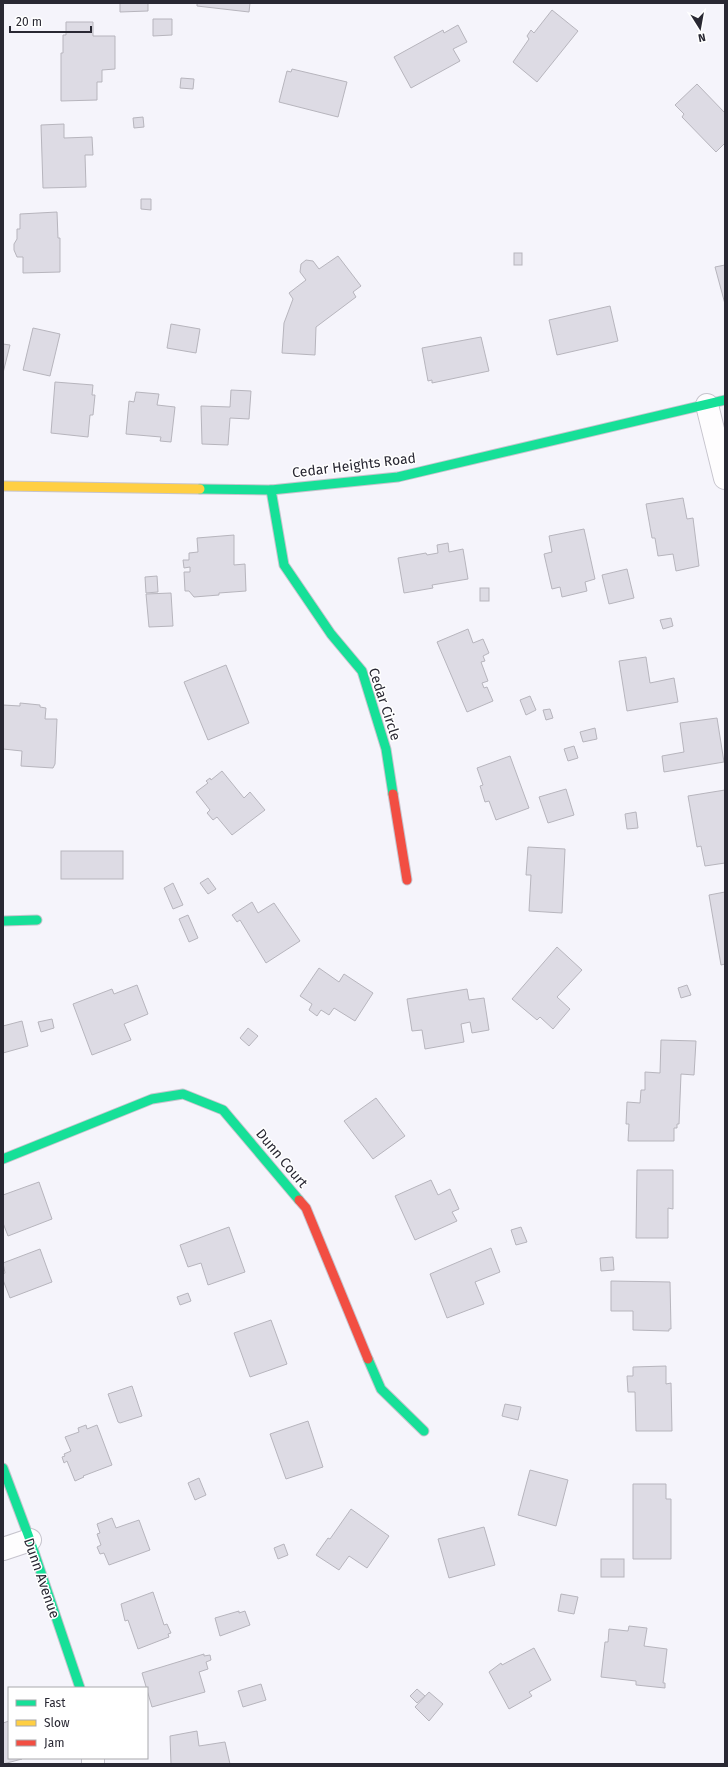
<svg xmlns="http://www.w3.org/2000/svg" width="728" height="1767" font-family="'Fira Sans',sans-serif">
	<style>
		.building { fill: #dddbe4; stroke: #b7b5bd }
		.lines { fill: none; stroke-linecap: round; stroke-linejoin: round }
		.street-casing { stroke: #c6c4cd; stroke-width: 24 }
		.fast-casing { stroke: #c6c4cd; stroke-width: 11 }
		.slow-casing { stroke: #c6c4cd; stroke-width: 11 }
		.jam-casing { stroke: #c6c4cd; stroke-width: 11 }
		.street { stroke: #fefdfe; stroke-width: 22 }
		.fast { stroke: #16e098; stroke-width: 9 }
		.slow { stroke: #ffcf43; stroke-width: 9 }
		.jam { stroke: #f24e42; stroke-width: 9 }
		.labels { text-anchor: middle; stroke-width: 3; stroke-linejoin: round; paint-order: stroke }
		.street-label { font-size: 14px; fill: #292833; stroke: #fff }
	</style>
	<rect width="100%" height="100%" fill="#f5f4fb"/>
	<g class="building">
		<polygon points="120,3 148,3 148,11 120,12"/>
		<polygon points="197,3 250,3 249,12 197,6"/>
		<polygon points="552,10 578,31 537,82 513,62 529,39 527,36 531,30 534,33"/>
		<polygon points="153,19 172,19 172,35 153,36"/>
		<polygon points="66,22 93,22 93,36 115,36 115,69 102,70 102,82 97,82 97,100 61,101 61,53 63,53 63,35 66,35"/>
		<polygon points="458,25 467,42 453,49 460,61 411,88 394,57 443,30 444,33"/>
		<polygon points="292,69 347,82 338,117 279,102 287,71 291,72"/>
		<polygon points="181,78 194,79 193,89 180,88"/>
		<polygon points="697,84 725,113 725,143 716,152 682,117 684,114 675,105"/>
		<polygon points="143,117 144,127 134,128 133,118"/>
		<polygon points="64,124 64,138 92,137 93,155 85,155 86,187 43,188 41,125"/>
		<polygon points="141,199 151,199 151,210 141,209"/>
		<polygon points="57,212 58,238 60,238 60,272 23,273 23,257 17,257 14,250 14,244 17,239 17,229 20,229 20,214"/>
		<rect x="514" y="253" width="8" height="12"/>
		<polygon points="338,256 361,286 353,292 356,297 316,327 315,355 282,353 284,323 293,299 289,293 306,280 300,272 301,264 306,260 313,261 319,269"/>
		<polygon points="725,265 725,304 715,267"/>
		<polygon points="610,306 618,341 557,355 549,320"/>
		<polygon points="171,324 200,329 196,353 167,348"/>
		<polygon points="33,328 60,334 50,376 23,370"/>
		<polygon points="481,337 489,371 432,383 432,380 428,381 422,348"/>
		<polygon points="3,344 10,345 3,373"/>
		<polygon points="55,382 93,385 92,395 95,395 93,415 90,415 88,437 51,433"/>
		<polygon points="231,390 251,391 249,419 230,418 228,445 202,444 201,406 230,407"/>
		<polygon points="136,392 159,394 157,405 175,407 171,442 160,441 161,437 126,434 129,401 134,402"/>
		<polygon points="683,498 687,519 693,518 699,566 676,571 673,554 658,556 655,538 652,538 646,504"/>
		<polygon points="584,529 595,579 585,582 587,591 562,597 560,587 552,589 544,554 552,552 549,536"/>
		<polygon points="234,535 234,565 245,564 246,591 219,593 219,595 194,597 189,591 185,591 184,572 190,572 190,567 184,568 183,560 189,560 189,553 198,552 197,538"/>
		<polygon points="448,543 449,552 463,549 468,579 432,585 433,588 404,593 398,558 426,553 427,555 438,553 437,545"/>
		<polygon points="627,569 634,598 609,604 602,575"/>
		<polygon points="157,576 158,592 146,593 145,577"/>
		<rect x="480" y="588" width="9" height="13"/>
		<polygon points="171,593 173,626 149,627 146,594"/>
		<polygon points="671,618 673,626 663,629 660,620"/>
		<polygon points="468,629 473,643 483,639 489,653 483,656 485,661 481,662 488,681 482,683 484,688 487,687 493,701 467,712 437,642"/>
		<polygon points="646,657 650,683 674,678 678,702 627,711 619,661"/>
		<polygon points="226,665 249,723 208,740 184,682"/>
		<polygon points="530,696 536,710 526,715 520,700"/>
		<polygon points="20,703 40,705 40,707 46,708 45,719 57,719 55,764 53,768 21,766 22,751 3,749 3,705 20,706"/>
		<polygon points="550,709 553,718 546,720 543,710"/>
		<polygon points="717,718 724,762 664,772 662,756 684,752 680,723"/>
		<polygon points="595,728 597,739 583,742 580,732"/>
		<polygon points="574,746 578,758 568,761 564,749"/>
		<polygon points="510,756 529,808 496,820 489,801 485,802 480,786 483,785 477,768"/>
		<polygon points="222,771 244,798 250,792 265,810 232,835 217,817 213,820 207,813 210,810 196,792 208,783 206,781 210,778 211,780"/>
		<polygon points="566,789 574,815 548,823 539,797"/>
		<polygon points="725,790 725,863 705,866 701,846 697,847 688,796"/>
		<polygon points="636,812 638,828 627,829 625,814"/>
		<polygon points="528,847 565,849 562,913 529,911 531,875 526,875"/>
		<rect x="61" y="851" width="62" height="28"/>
		<polygon points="208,878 216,889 208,894 200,883"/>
		<polygon points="173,883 183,905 173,909 164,888"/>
		<polygon points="725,892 725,964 721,965 709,895"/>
		<polygon points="252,902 258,913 274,903 300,941 266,963 240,920 237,922 232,915"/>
		<polygon points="188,915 198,938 189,942 179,919"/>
		<polygon points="557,947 582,970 557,997 570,1009 553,1029 540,1017 537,1020 512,999"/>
		<polygon points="319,968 339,982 344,974 373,993 355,1021 334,1008 329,1015 321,1010 317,1016 309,1010 312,1004 300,996"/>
		<polygon points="137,985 148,1014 124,1024 131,1040 92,1055 73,1004 112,989 114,994"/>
		<polygon points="687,985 691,995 681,998 678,988"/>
		<polygon points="467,989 469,1000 484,998 489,1030 472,1033 470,1022 461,1024 464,1042 425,1049 422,1030 412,1031 407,999"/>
		<polygon points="52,1019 54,1028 41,1032 38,1022"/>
		<polygon points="22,1021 28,1046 3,1053 3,1026"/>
		<polygon points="248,1028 258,1036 249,1046 240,1038"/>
		<polygon points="661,1040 696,1041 694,1075 681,1074 679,1124 677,1124 677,1128 674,1128 674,1141 628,1141 629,1124 626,1124 627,1102 640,1103 641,1090 645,1090 645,1072 660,1073"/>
		<polygon points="376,1098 405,1136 373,1159 344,1121"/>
		<polygon points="637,1170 673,1170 673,1209 668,1208 668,1238 636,1238"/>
		<polygon points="431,1180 438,1195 450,1189 459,1209 452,1212 457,1221 415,1240 395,1196"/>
		<polygon points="39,1182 52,1219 8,1236 3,1223 3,1195"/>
		<polygon points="229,1227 245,1272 208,1285 201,1263 188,1267 180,1245"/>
		<polygon points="521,1227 527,1242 516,1245 511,1230"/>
		<polygon points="491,1248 500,1272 475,1282 484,1304 447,1318 430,1274"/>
		<polygon points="40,1249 52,1282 10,1298 3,1280 3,1274 5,1273 3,1263"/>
		<polygon points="613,1257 614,1270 601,1271 600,1258"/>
		<polygon points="611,1281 670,1282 671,1329 669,1329 669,1331 633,1330 633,1311 611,1311"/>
		<polygon points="188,1293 191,1301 180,1305 177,1297"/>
		<polygon points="271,1320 287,1364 250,1377 234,1333"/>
		<polygon points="666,1366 666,1384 671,1383 672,1431 636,1431 635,1392 628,1392 627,1376 633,1376 633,1367"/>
		<polygon points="132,1386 142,1416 120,1423 118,1422 108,1394"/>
		<polygon points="505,1404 521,1407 518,1420 502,1416"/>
		<polygon points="308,1421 323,1467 286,1479 270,1434"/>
		<polygon points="86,1425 87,1429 97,1425 112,1465 83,1476 84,1477 75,1481 67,1461 64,1463 62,1457 65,1456 64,1454 71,1451 65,1437 79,1432 78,1428"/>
		<polygon points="530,1470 568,1480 556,1526 518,1515"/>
		<polygon points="199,1478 206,1495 195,1500 188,1483"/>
		<polygon points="633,1484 666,1484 666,1499 671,1499 671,1559 633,1559"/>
		<polygon points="351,1509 389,1536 367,1568 349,1556 339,1570 316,1555 328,1538 330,1539"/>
		<polygon points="112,1518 116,1528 139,1520 150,1550 109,1565 104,1553 100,1554 97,1547 101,1545 97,1534 100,1533 97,1524"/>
		<polygon points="484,1527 495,1565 449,1578 438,1539"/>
		<polygon points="284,1544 288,1555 278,1559 274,1548"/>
		<rect x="601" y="1559" width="23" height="18"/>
		<polygon points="153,1592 164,1625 167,1624 171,1633 168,1634 169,1637 138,1649 128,1620 125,1621 121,1604"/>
		<polygon points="561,1594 578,1597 574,1614 558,1611"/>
		<polygon points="239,1611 239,1613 245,1611 250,1625 220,1636 215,1618"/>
		<polygon points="629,1626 647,1628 644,1646 667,1649 663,1683 665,1683 665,1688 636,1685 636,1681 601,1677 605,1642 608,1642 609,1629 628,1631"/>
		<polygon points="534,1648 551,1680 529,1692 532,1696 509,1709 489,1672 501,1663 502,1665"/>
		<polygon points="204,1654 204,1656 210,1655 211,1660 206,1662 208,1669 199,1672 205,1692 152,1707 142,1673"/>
		<polygon points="261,1684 266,1700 243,1707 238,1691"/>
		<polygon points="417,1689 425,1696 417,1703 410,1696"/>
		<polygon points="429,1692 443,1704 429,1721 415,1707"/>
		<polygon points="9,1721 9,1758 22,1759 3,1764 3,1723"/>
		<polygon points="197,1731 199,1746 225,1742 230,1764 171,1764 170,1736"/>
	</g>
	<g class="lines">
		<g class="street-casing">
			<g id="street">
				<polyline points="707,405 725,478"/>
				<polyline points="3,1549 30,1540"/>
				<polyline points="93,1758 93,1764"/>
			</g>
		</g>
		<g class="fast-casing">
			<g id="fast">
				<polyline points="200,489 271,490 398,477 725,400"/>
				<polyline points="271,490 284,565 331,634 362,671 386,749 393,794"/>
				<polyline points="3,921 37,920"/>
				<polyline points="3,1159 152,1099 183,1094 223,1110 299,1200"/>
				<polyline points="368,1359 381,1389 424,1431"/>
				<polyline points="3,1468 30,1540 80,1688"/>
			</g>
		</g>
		<g class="slow-casing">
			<polyline id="slow" points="3,486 200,489"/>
		</g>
		<g class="jam-casing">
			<g id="jam">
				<polyline points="393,794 407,880"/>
				<polyline points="299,1200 306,1208 368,1359"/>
			</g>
		</g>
		<use href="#street" class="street"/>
		<use href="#fast" class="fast"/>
		<use href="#slow" class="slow"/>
		<use href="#jam" class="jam"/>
	</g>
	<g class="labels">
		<g class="street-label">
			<text transform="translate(354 465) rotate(-7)" y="5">Cedar Heights Road</text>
			<text transform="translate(385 704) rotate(72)" y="5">Cedar Circle</text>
			<text transform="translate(282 1158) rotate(50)" y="5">Dunn Court</text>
			<text transform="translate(42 1578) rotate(71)" y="5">Dunn Avenue</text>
		</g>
	</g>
	<rect width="728" height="1767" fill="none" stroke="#292833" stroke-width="8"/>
	<rect x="8" y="1687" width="140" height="72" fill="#ffffff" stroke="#a9a9ad"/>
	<rect x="16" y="1700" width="20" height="6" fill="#16e098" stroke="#a9a9ad"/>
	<text x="44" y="1707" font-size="12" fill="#292833">Fast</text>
	<rect x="16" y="1720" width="20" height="6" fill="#ffcf43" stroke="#a9a9ad"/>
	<text x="44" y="1727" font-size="12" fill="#292833">Slow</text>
	<rect x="16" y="1740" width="20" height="6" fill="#f24e42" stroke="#a9a9ad"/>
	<text x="44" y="1747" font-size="12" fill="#292833">Jam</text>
	<g transform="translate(700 28) rotate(169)" stroke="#ffffff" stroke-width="3" paint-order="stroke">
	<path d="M0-3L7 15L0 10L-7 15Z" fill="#292833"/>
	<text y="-6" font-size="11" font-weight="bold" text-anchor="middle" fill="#292833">N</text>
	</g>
	<path d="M10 26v6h81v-6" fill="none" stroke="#292833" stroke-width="2"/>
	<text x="16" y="26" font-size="12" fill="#292833" stroke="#ffffff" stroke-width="3" paint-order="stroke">20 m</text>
</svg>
